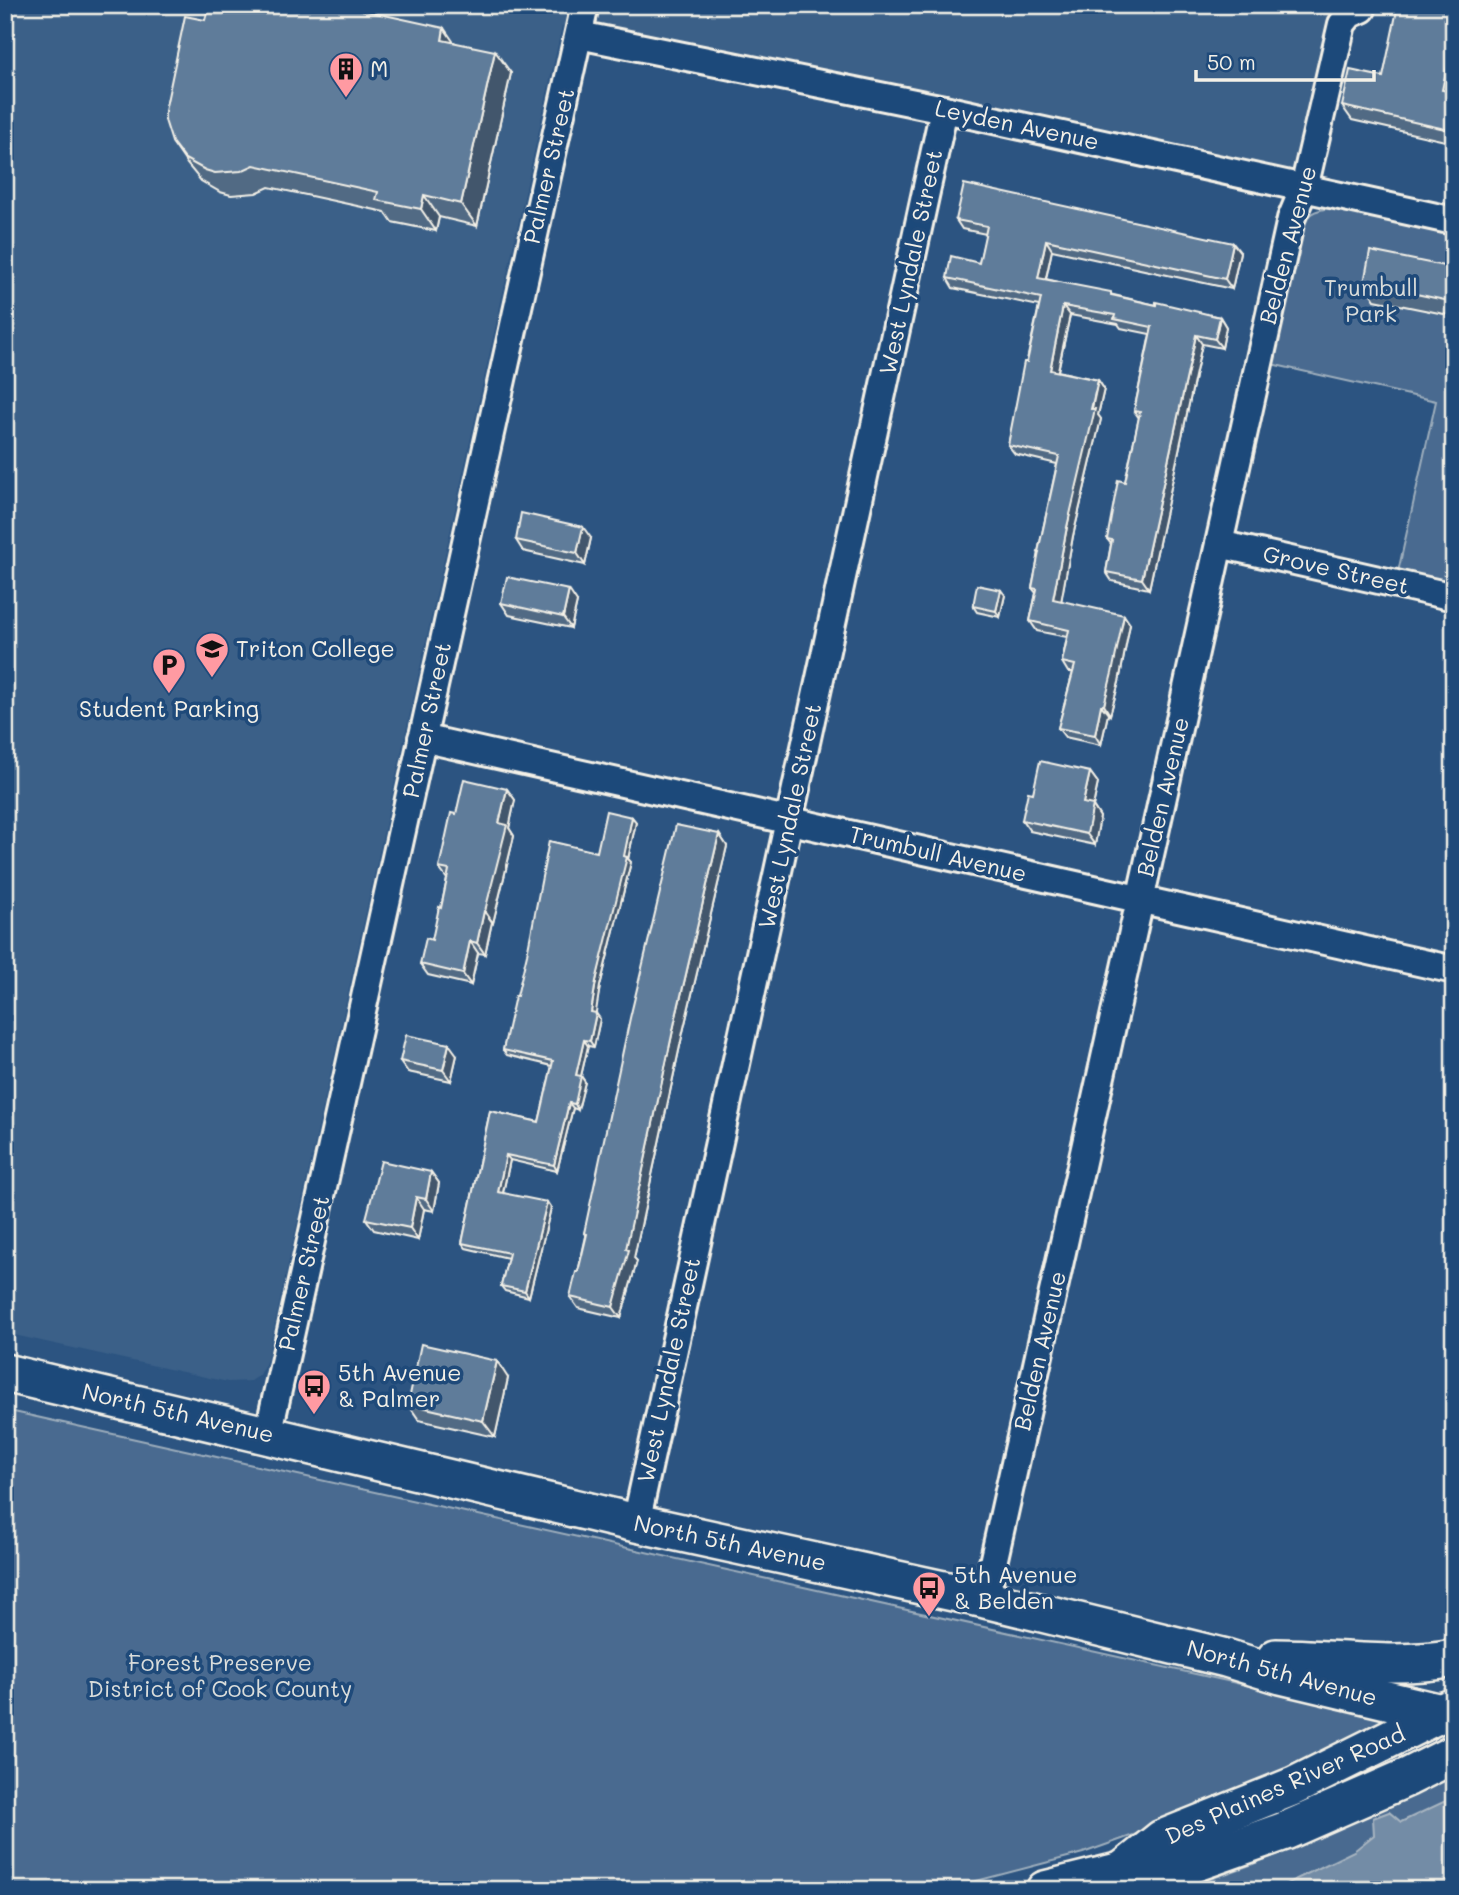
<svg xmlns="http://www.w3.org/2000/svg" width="1459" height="1895" font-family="Mali,sans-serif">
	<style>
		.built { fill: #3b6088 }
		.green { fill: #496b90; stroke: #9eaebc; stroke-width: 2 }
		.water { fill: #738ca6; stroke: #a7b4c0; stroke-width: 2 }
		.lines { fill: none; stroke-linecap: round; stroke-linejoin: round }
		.street-casing { stroke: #f4f1e8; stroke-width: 32 }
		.secondary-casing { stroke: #f4f1e8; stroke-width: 42 }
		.street { stroke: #1f4a7a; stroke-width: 26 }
		.secondary { stroke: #1f4a7a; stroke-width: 37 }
		.wall { fill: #516a84; stroke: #f4f1e8; stroke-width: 2 }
		.shaded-wall { fill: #42566c; stroke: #f4f1e8; stroke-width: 2 }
		.building { fill: #5e7b9a; stroke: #f4f1e8; stroke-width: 2 }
		.labels { text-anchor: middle; stroke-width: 7; stroke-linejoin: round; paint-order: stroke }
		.poi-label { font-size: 23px; fill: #f4f1e8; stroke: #1f4a7a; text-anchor: start }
		.street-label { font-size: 23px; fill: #f4f1e8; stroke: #1f4a7a }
		.park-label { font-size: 23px; fill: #dadddb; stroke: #1f4a7a }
	</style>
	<rect width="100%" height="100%" fill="#2c5481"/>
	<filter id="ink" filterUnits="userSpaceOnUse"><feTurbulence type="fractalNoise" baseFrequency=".0143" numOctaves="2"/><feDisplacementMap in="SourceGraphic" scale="14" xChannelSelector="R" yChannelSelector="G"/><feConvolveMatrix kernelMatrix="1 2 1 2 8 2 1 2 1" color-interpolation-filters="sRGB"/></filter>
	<g filter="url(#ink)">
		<polygon class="built" points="5,5 1331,5 1293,180 562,26 267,1360 260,1375 251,1381 228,1382 5,1333"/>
		<g class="green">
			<path d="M1331 208 1454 235V584L1398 572 1436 401 1271 364 1303 222C1311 211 1318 210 1331 208Z"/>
			<polygon points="5,1410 1394,1718 1201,1811 1083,1853 942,1890 5,1890"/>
			<path d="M1454 1771V1890H1172C1271 1864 1363 1817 1454 1771Z"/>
		</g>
		<polygon class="water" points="1454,1797 1454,1890 1274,1890 1354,1851 1374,1835 1373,1818 1389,1812 1401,1822"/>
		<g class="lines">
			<g class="street-casing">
				<g id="street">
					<polyline points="579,35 944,109 1454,221"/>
					<polyline points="1219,544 1454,597"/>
					<polyline points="422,738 1454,970"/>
					<polyline points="268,1435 585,5"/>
					<polyline points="636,1523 944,109"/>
					<polyline points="985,1599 1291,219 1304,188 1342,24 1350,14 1362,9"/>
				</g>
			</g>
			<g class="secondary-casing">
				<g id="secondary">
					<polyline points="5,1373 636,1523 985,1599 1226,1658 1281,1675 1454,1716"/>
					<path d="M1276 1658C1335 1658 1395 1669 1454 1658"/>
					<polyline points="1122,1871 1162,1839 1294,1786 1449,1709"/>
					<polyline points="1045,1890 1122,1871 1162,1874 1285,1831 1408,1777 1454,1754"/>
				</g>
			</g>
			<use href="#street" class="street"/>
			<use href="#secondary" class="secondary"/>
		</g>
		<g class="wall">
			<polygon points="1454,5 1454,143 1352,120 1342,106 1383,77"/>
			<polygon points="205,20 454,42 511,73 477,226 439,217 436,231 392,222 385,212 269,187 256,193 231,195 220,192 201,181 187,164 172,142"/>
			<polygon points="956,220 1240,252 1232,289 1052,250 1046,279 1156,305 1220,317 1226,327 1222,348 1202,344 1149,589 1112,581 1106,572 1111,544 1107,539 1125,482 1139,418 1134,411 1150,334 1121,328 1118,324 1070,315 1058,371 1098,380 1104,389 1098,415 1101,419 1073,536 1061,601 1130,624 1119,682 1110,715 1108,714 1101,745 1065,737 1058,728 1073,672 1068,672 1062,662 1067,637 1037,631 1030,621 1036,593 1032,588 1039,554 1038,552 1057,464 1015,454 1008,445 1039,306 953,288 947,278 979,263 986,234 962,229"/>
			<polygon points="1454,268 1454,316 1375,300 1364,283"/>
			<polygon points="591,538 585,565 523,551 516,540"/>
			<polygon points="1005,595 1000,617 977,612 973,606"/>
			<polygon points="577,602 571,628 509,615 501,603"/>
			<polygon points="1090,772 1098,783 1093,806 1100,817 1095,845 1030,831 1022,820"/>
			<polygon points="507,789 515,800 509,828 514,836 493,923 492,922 485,954 478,953 471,985 428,975 420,964 432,940 441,908 447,879 439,868 456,814"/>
			<polygon points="632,817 636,822 628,859 631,862 600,986 595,1013 600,1019 594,1047 588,1046 581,1076 585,1082 578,1110 573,1108 557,1171 510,1160 503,1193 551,1208 529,1297 505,1291 501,1286 508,1258 466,1248 462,1243 490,1111 539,1122 552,1066 507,1055 503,1050 517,996 597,852"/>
			<polygon points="719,834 727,846 683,1032 634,1258 637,1261 621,1318 578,1308 570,1297 578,1272 586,1236 584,1233"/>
			<polygon points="457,1055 451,1081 408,1072 400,1061"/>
			<polygon points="431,1172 439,1183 434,1211 424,1209 418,1240 374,1230 366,1219"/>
			<polygon points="508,1378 495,1437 419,1420 408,1404"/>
		</g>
		<g class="shaded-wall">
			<polygon points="444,28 459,50 442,40"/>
			<polygon points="1454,34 1454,94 1442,90"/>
			<polygon points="495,51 511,73 477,226 461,204"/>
			<polygon points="424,195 439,217 436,231 421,209"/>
			<polygon points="1046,240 1052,250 1044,287 1038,278"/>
			<polygon points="1233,243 1240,252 1232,289 1225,279"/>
			<polygon points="1063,306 1070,315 1056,379 1050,370"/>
			<polygon points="1220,317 1226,327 1222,348 1215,339"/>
			<polygon points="1196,335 1202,344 1149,589 1142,579"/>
			<polygon points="1098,380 1104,389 1098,415 1101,419 1073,536 1060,608 1053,599 1067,527"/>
			<polygon points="583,527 591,538 585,565 577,553"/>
			<polygon points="569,590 577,602 571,628 563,617"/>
			<polygon points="1001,590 1005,595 1000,617 996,611"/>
			<polygon points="1124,615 1130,624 1119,682 1110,715 1104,705"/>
			<polygon points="1101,705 1108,714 1101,745 1095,735"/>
			<polygon points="1090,772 1098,783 1093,806 1100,817 1095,845 1087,834 1083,803"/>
			<polygon points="507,789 515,800 509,828 514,836 493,923 485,911 499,823"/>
			<polygon points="632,817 636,822 628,859 631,862 600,986 595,1018 591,1012 596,981"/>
			<polygon points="719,834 727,846 683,1032 634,1258 637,1261 621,1318 613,1307 675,1021"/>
			<polygon points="484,911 492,922 485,954 477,943"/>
			<polygon points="470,941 478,953 471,985 463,974"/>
			<polygon points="596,1013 600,1019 594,1047 590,1041"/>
			<polygon points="584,1040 588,1046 581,1076 585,1082 578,1110 575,1104 576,1075"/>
			<polygon points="449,1044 457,1055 451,1081 443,1070"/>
			<polygon points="569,1103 573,1108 557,1171 554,1165"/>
			<polygon points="506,1155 510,1160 502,1197 498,1192"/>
			<polygon points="431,1172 439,1183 434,1211 426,1199"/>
			<polygon points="416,1197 424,1209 418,1240 410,1228"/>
			<polygon points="547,1202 551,1208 529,1297 525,1291"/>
			<polygon points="497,1361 508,1378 495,1437 483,1421"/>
		</g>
		<g class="building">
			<polygon points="209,5 339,5 444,28 442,40 495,51 461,204 424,195 421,209 376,200 378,192 254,165 241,171 215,173 205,170 185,159 172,142 165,120 165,111 185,16 205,20"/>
			<polygon points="1398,5 1454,5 1454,34 1442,90 1454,92 1454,131 1342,106 1350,70 1383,77"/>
			<polygon points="964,184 1233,243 1225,279 1046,240 1038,278 1111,292 1111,295 1156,305 1156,302 1220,317 1215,339 1196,335 1142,579 1106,572 1112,540 1107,539 1113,507 1118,480 1125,482 1140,412 1134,411 1152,327 1114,319 1115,315 1063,306 1050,370 1098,380 1091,409 1095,409 1067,527 1053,599 1124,615 1112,673 1104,705 1101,705 1095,735 1058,728 1075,665 1062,662 1069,630 1030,621 1037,589 1032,588 1039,552 1038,552 1059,456 1008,445 1024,362 1027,362 1041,298 947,278 951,256 979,263 987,226 956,220"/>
			<polygon points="1370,251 1454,268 1454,302 1364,283"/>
			<polygon points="521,513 583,527 577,553 516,540"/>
			<polygon points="507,577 569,590 563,617 501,603"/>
			<polygon points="977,585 1001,590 996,611 973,606"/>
			<polygon points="1040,761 1090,772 1083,803 1093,805 1087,834 1022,820 1028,792 1033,793"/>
			<polygon points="464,779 507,789 499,823 507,825 485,911 484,911 477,943 470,941 463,974 420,964 426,938 432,940 439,907 441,908 449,870 439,868 451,813 456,814"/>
			<polygon points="606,811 632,817 624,856 627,857 596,981 591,1012 596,1013 590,1041 584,1040 576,1075 581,1076 575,1104 569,1103 554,1165 506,1155 498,1192 547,1202 525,1291 501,1286 509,1253 462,1243 490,1111 539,1122 553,1061 503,1050 515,996 517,996 527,954 549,841 597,852"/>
			<polygon points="676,825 719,834 675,1021 626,1249 629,1250 613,1307 570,1297 576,1272 578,1272 587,1234 584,1233 630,1018"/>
			<polygon points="406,1035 449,1044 443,1070 400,1061"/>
			<polygon points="381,1161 431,1172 426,1199 416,1197 410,1228 366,1219"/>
			<polygon points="421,1344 497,1361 483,1421 408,1404"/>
		</g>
	</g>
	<defs>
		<g id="building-pin" transform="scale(1.75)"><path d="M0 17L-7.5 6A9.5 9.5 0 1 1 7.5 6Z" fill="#ff9aa2" stroke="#1f4a7a"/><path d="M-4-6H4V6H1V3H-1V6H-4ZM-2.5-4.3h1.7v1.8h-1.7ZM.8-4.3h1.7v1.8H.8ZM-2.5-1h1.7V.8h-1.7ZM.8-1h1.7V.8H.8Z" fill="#111"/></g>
		<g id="university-pin" transform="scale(1.75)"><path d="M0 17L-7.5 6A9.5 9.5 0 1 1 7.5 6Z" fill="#ff9aa2" stroke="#1f4a7a"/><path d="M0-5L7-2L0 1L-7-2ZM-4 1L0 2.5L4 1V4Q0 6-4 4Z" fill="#111"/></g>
		<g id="parking-pin" transform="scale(1.75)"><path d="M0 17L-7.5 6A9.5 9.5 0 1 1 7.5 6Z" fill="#ff9aa2" stroke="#1f4a7a"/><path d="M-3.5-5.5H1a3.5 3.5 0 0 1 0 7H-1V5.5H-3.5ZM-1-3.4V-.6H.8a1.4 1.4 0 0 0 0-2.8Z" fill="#111"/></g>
		<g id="bus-pin" transform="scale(1.75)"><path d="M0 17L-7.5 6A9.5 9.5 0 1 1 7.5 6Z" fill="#ff9aa2" stroke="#1f4a7a"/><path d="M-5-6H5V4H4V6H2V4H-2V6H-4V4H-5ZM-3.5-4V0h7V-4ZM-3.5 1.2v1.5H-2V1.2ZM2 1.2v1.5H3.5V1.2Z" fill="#111"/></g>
	</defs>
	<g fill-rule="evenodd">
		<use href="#building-pin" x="346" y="69"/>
		<use href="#university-pin" x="212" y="649"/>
		<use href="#parking-pin" x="169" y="665"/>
		<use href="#bus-pin" x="314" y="1386"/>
		<use href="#bus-pin" x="929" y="1588"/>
	</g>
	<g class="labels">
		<g class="poi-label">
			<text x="370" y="77">M</text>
			<text x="236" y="657">Triton College</text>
			<text x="169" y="717" text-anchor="middle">Student Parking</text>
			<text x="338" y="1381">5th Avenue<tspan x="338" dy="26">&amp; Palmer</tspan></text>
			<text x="954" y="1583">5th Avenue<tspan x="954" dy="26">&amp; Belden</tspan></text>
		</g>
		<g class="street-label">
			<text transform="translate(1017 125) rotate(12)" y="8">Leyden Avenue</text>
			<text transform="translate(549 166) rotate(-77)" y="8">Palmer Street</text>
			<text transform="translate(1288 245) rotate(-75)" y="8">Belden Avenue</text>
			<text transform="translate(911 262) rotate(-78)" y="8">West Lyndale Street</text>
			<text transform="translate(1336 570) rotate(13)" y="8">Grove Street</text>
			<text transform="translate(427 720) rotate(-78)" y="8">Palmer Street</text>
			<text transform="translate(1163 797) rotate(-77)" y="8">Belden Avenue</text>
			<text transform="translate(790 816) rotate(-78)" y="8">West Lyndale Street</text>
			<text transform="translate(938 854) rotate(13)" y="8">Trumbull Avenue</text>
			<text transform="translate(304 1273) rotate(-77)" y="8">Palmer Street</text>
			<text transform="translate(1040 1351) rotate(-77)" y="8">Belden Avenue</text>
			<text transform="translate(669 1370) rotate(-78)" y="8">West Lyndale Street</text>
			<text transform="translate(178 1413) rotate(13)" y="8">North 5th Avenue</text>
			<text transform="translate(730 1543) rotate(12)" y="8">North 5th Avenue</text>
			<text transform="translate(1282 1673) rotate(15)" y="8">North 5th Avenue</text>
			<text transform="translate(1285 1785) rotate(-24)" y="8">Des Plaines River Road</text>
		</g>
		<g class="park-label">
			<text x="1371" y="296">Trumbull<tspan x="1371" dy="26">Park</tspan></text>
			<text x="220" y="1671">Forest Preserve<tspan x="220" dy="26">District of Cook County</tspan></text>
		</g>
	</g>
	<rect width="1459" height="1895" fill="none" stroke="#1f4a7a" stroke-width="28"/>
	<rect x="14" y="14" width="1431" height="1867" fill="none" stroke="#f4f1e8" stroke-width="2.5" filter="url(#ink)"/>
	<path d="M1196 70v10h178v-10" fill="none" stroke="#f4f1e8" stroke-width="3.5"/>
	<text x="1207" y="70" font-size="21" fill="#f4f1e8" stroke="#1f4a7a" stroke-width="5" paint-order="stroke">50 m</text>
</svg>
